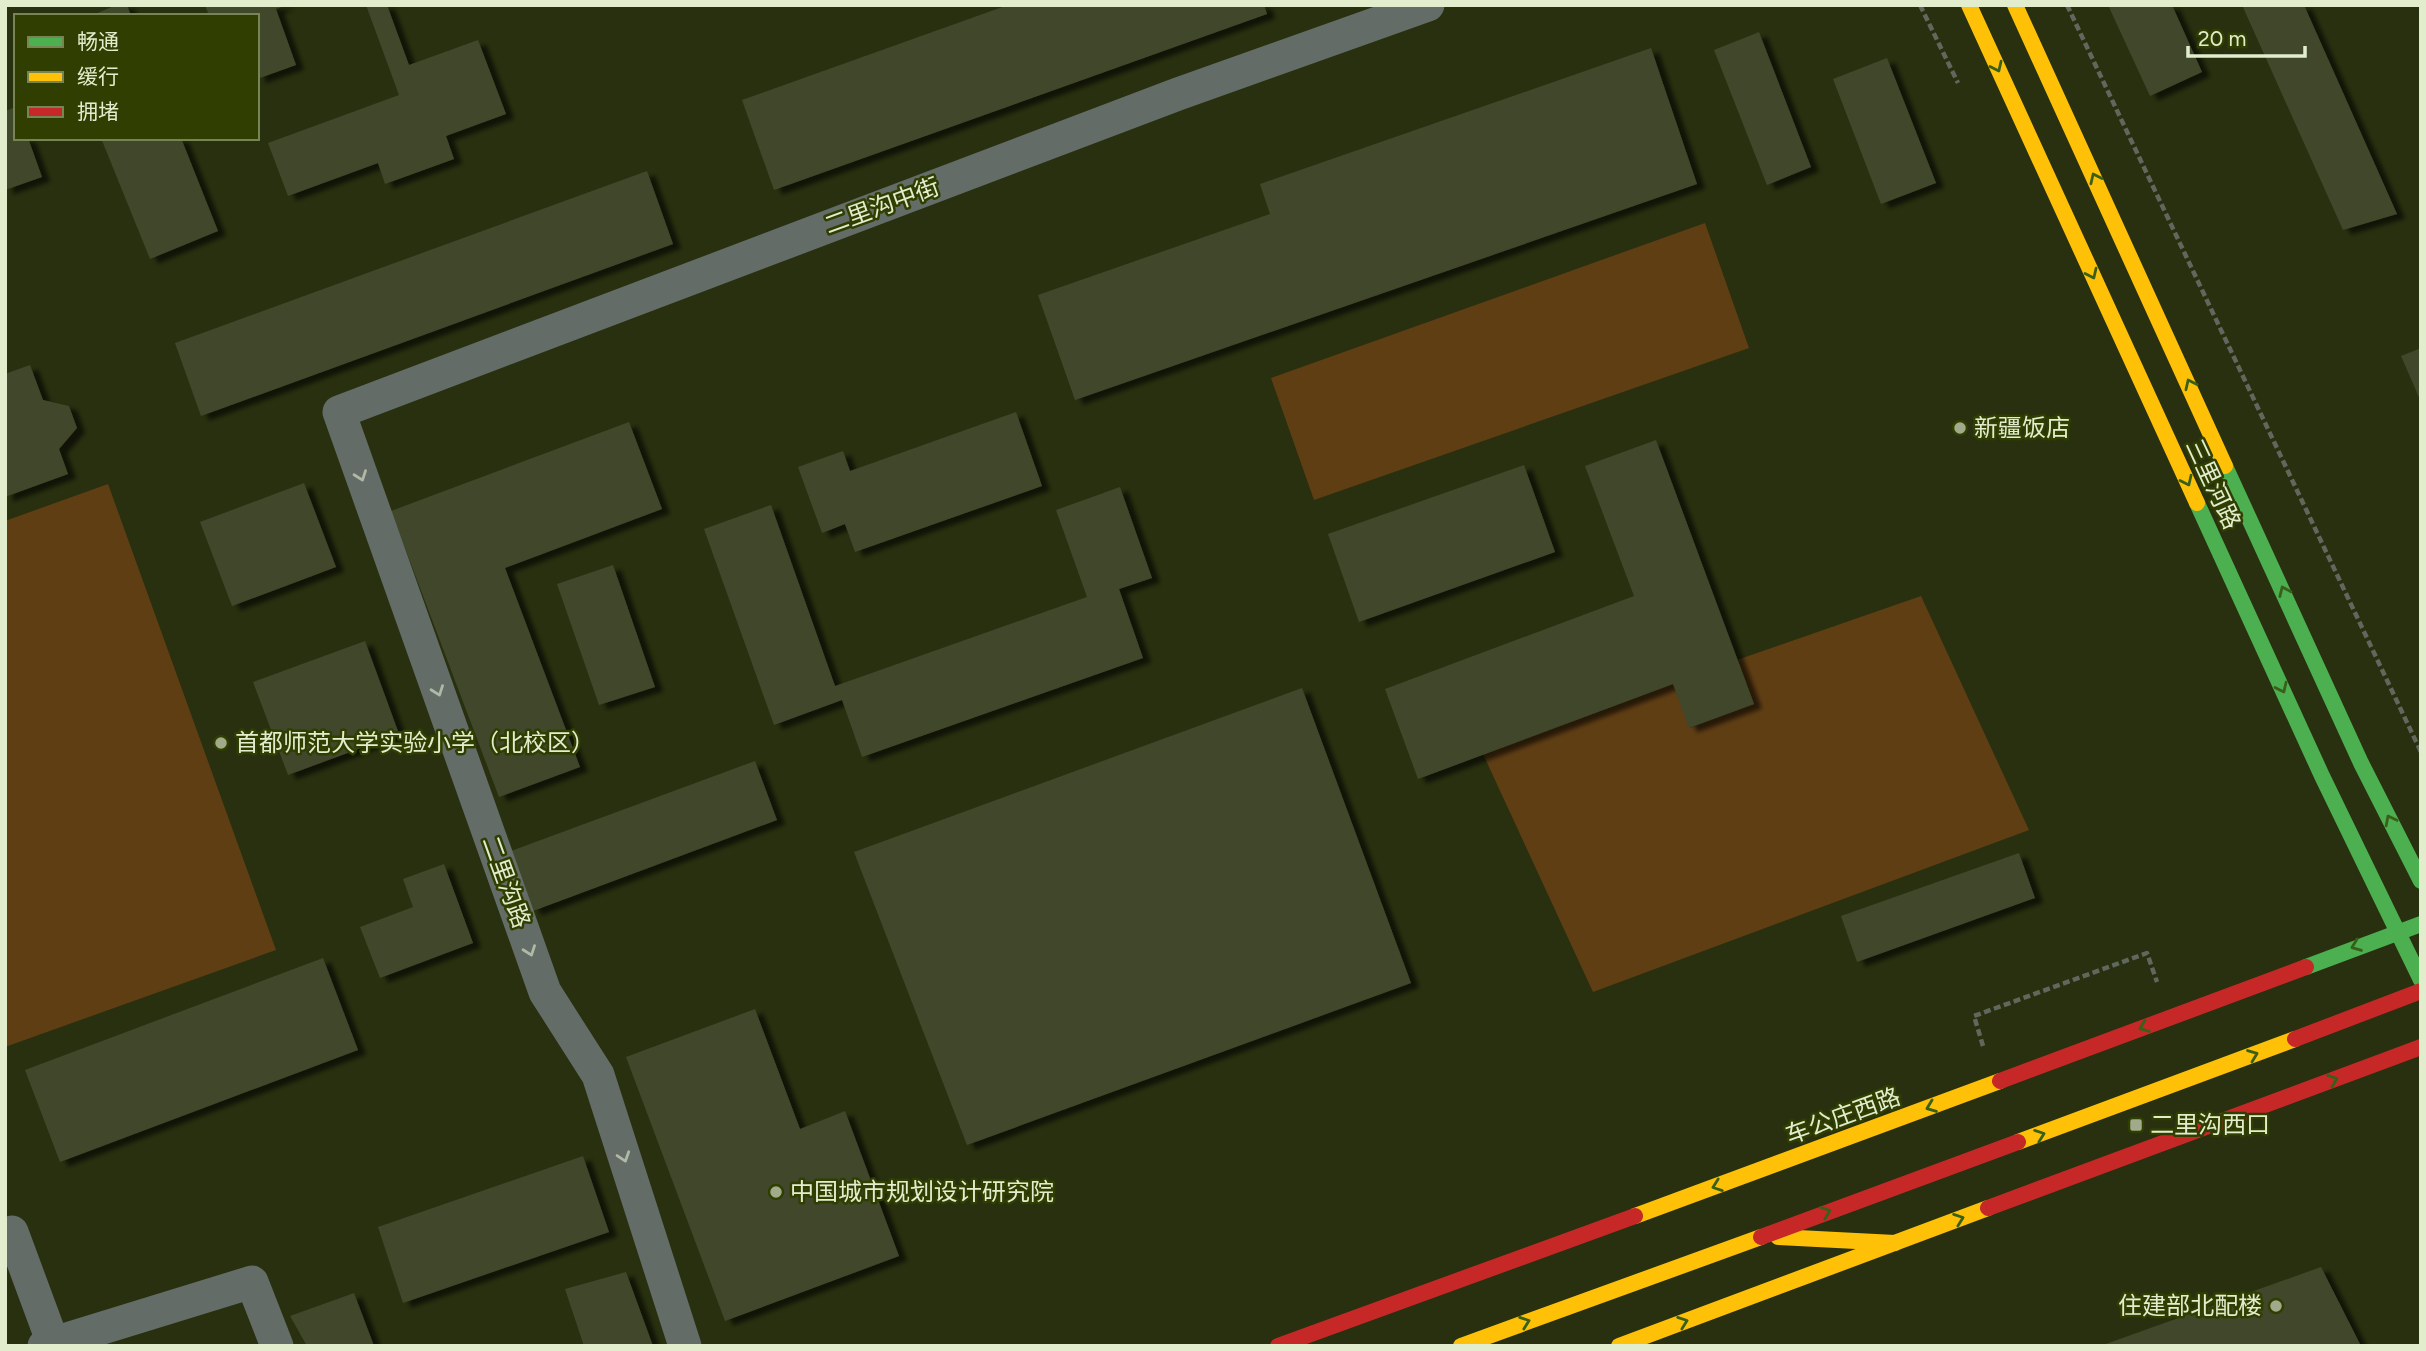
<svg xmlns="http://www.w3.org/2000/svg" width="2426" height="1351" font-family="Figtree,'Noto Sans SC',sans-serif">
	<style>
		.green { fill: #603e14 }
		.building { fill: #40472c; filter: url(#shadow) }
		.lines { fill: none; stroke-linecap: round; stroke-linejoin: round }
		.path { stroke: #61675c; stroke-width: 4.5; stroke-dasharray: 7 3.5; stroke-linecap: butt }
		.street { stroke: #646c67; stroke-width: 33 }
		.fast { stroke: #4caf50; stroke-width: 16 }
		.slow { stroke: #ffc107; stroke-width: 16 }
		.jam { stroke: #c62828; stroke-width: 16 }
		.oneway { stroke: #386019 }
		.oneway2 { stroke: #b0b9a5 }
		.poi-dot { fill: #a1ab8b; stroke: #303e01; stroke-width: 2.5 }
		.labels { text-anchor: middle; stroke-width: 5; stroke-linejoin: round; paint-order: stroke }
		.street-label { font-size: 24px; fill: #e2edce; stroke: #303e01 }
		.poi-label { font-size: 24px; fill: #e2edce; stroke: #303e01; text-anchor: start }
	</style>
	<defs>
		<filter id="shadow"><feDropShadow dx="8" dy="4.5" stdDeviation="2" flood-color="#0009"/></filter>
	</defs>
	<rect width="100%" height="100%" fill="#28300f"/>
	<g class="green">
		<polygon points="1705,223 1749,348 1314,500 1271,378"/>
		<polygon points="108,484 276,950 5,1047 5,521"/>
		<polygon points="1921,596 2029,830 1593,992 1483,754 1673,684 1690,728 1753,704 1737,660"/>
	</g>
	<g class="building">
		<polygon points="116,5 127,5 131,16 91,16"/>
		<polygon points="205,5 286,5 276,9 296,65 257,79 257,16 209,16"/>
		<polygon points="366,5 387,5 409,65 478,40 506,114 446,136 454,159 385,184 378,163 288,196 268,143 399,95"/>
		<polygon points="1008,5 1264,5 1267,14 774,190 742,100"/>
		<polygon points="2108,5 2172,5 2202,72 2150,96"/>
		<polygon points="2242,5 2304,5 2397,214 2343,230"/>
		<polygon points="1759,32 1811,167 1767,185 1714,50"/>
		<polygon points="1651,48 1697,184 1075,400 1038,295 1270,214 1260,184"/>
		<polygon points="1887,58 1936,183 1881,204 1833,79"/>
		<polygon points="16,107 16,138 28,138 42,177 5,190 5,111"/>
		<polygon points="101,138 181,138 218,231 150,259"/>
		<polygon points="647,171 673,244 201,416 175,343"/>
		<polygon points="2421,348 2421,402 2401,356"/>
		<polygon points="30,365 43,400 69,406 77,428 59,449 68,474 5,497 5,374"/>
		<polygon points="1016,412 1042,486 855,552 845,524 822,533 798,467 843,451 850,471"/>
		<polygon points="629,422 662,509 505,568 580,767 499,797 391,511"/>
		<polygon points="1656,440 1754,704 1689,728 1673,684 1418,779 1385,689 1634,596 1585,466"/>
		<polygon points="1524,465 1555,552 1359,622 1328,534"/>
		<polygon points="304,483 336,567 232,606 200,522"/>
		<polygon points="1120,487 1152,578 1119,589 1143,658 862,757 842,700 774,725 704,529 771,505 835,686 1087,597 1056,510"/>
		<polygon points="613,565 655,687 599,705 557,584"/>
		<polygon points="365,641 399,734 288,775 253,682"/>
		<polygon points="1302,688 1411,983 967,1145 854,852"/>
		<polygon points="755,761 777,820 533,911 511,851"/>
		<polygon points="2019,853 2035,898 1857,962 1841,916"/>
		<polygon points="444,864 473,943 380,978 360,927 413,907 403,879"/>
		<polygon points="323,958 358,1050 60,1162 25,1070"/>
		<polygon points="755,1009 800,1129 845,1111 899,1256 725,1321 626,1057"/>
		<polygon points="583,1156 609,1232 403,1303 378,1227"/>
		<polygon points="2321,1267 2361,1346 2103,1346 2103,1345"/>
		<polygon points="626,1272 653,1346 584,1346 565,1289"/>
		<polygon points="354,1293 374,1346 307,1346 290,1316"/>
	</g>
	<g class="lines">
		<g class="path">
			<polyline points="1920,5 1958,83"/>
			<polyline points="2067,5 2421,752"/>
			<polyline points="1983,1046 1974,1016 2147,953 2157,982"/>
		</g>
		<g class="street">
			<polyline points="12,1232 53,1343"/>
			<polyline points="44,1346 252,1282 277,1346"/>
			<polyline points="685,1346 598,1075 545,992 339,412 1178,94 1428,5"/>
		</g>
		<g class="fast">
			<polyline points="2225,466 2361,763 2421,881"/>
			<polyline points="2197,503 2322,776 2421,980"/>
			<polyline points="2306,967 2421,924"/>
		</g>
		<g class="slow">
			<polyline points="1969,5 2197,503"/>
			<polyline points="2015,5 2225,466"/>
			<polyline points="2018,1142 2295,1039"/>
			<polyline points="1635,1216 2000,1081"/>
			<polyline points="1778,1237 1895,1243"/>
			<polyline points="1461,1346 1761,1237"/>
			<polyline points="1619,1346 1988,1208"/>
		</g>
		<g class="jam">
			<polyline points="2295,1039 2421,991"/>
			<polyline points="2000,1081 2306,967"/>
			<polyline points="1988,1208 2421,1047"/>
			<polyline points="1761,1237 2018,1142"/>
			<polyline points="1278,1346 1635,1216"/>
		</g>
	</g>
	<defs><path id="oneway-chevron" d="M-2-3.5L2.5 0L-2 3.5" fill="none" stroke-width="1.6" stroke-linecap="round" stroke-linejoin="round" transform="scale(1.75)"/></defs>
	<g class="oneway">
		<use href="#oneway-chevron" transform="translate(1997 67) rotate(65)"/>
		<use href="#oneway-chevron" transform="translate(2095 178) rotate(-115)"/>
		<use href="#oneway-chevron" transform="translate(2092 274) rotate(65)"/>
		<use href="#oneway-chevron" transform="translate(2190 384) rotate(-115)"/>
		<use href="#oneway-chevron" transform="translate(2187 481) rotate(65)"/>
		<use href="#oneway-chevron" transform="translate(2284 591) rotate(-114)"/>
		<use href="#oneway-chevron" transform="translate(2282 688) rotate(65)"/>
		<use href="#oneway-chevron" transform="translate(2390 820) rotate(-117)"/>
		<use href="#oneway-chevron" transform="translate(2356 946) rotate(159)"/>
		<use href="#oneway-chevron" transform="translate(2144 1027) rotate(159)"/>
		<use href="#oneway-chevron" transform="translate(2253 1055) rotate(-21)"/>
		<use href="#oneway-chevron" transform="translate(2333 1080) rotate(-20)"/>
		<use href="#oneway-chevron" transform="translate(1931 1107) rotate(159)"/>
		<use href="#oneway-chevron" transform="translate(2040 1135) rotate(-20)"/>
		<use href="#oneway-chevron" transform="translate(1717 1186) rotate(160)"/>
		<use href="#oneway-chevron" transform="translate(1826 1212) rotate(-20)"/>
		<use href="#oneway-chevron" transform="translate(1959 1219) rotate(-20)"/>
		<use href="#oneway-chevron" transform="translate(1525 1322) rotate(-20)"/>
		<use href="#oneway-chevron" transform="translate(1683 1322) rotate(-20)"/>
	</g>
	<g class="oneway2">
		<use href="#oneway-chevron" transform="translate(361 476) rotate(70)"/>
		<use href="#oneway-chevron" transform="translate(438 691) rotate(70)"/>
		<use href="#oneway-chevron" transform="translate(530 951) rotate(70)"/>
		<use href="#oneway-chevron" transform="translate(624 1157) rotate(72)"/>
	</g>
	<g class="poi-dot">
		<circle cx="1960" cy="428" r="7"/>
		<circle cx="221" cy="743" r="7"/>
		<rect x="2129" y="1118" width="14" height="14" rx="3.5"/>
		<circle cx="776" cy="1192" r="7"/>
		<circle cx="2276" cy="1306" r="7"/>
	</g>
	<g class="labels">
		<g class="street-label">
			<text transform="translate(882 206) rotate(-20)" y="8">二里沟中街</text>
			<text transform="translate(2213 484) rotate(65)" y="8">三里河路</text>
			<text transform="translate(506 882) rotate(70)" y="8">二里沟路</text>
			<text transform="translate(1843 1116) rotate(-20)" y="8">车公庄西路</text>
		</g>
		<g class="poi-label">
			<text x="1974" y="436">新疆饭店</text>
			<text x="235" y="751">首都师范大学实验小学（北校区）</text>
			<text x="2150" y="1133">二里沟西口</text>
			<text x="790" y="1200">中国城市规划设计研究院</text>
			<text x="2262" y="1314" text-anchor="end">住建部北配楼</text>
		</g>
	</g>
	<rect width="2426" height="1351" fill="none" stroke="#e2edce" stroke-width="14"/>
	<rect x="14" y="14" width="245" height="126" fill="#303e01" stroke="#778453" stroke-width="2"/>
	<rect x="28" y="37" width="35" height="10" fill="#4caf50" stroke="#778453" stroke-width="2"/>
	<text x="77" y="49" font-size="21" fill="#e2edce">畅通</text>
	<rect x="28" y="72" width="35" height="10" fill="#ffc107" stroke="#778453" stroke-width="2"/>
	<text x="77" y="84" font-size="21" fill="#e2edce">缓行</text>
	<rect x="28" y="107" width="35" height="10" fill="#c62828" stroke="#778453" stroke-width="2"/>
	<text x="77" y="119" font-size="21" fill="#e2edce">拥堵</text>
	<path d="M2188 46v10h117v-10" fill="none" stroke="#e2edce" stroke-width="3.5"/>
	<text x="2198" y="46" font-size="21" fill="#e2edce" stroke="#303e01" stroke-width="5" paint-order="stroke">20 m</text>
</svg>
